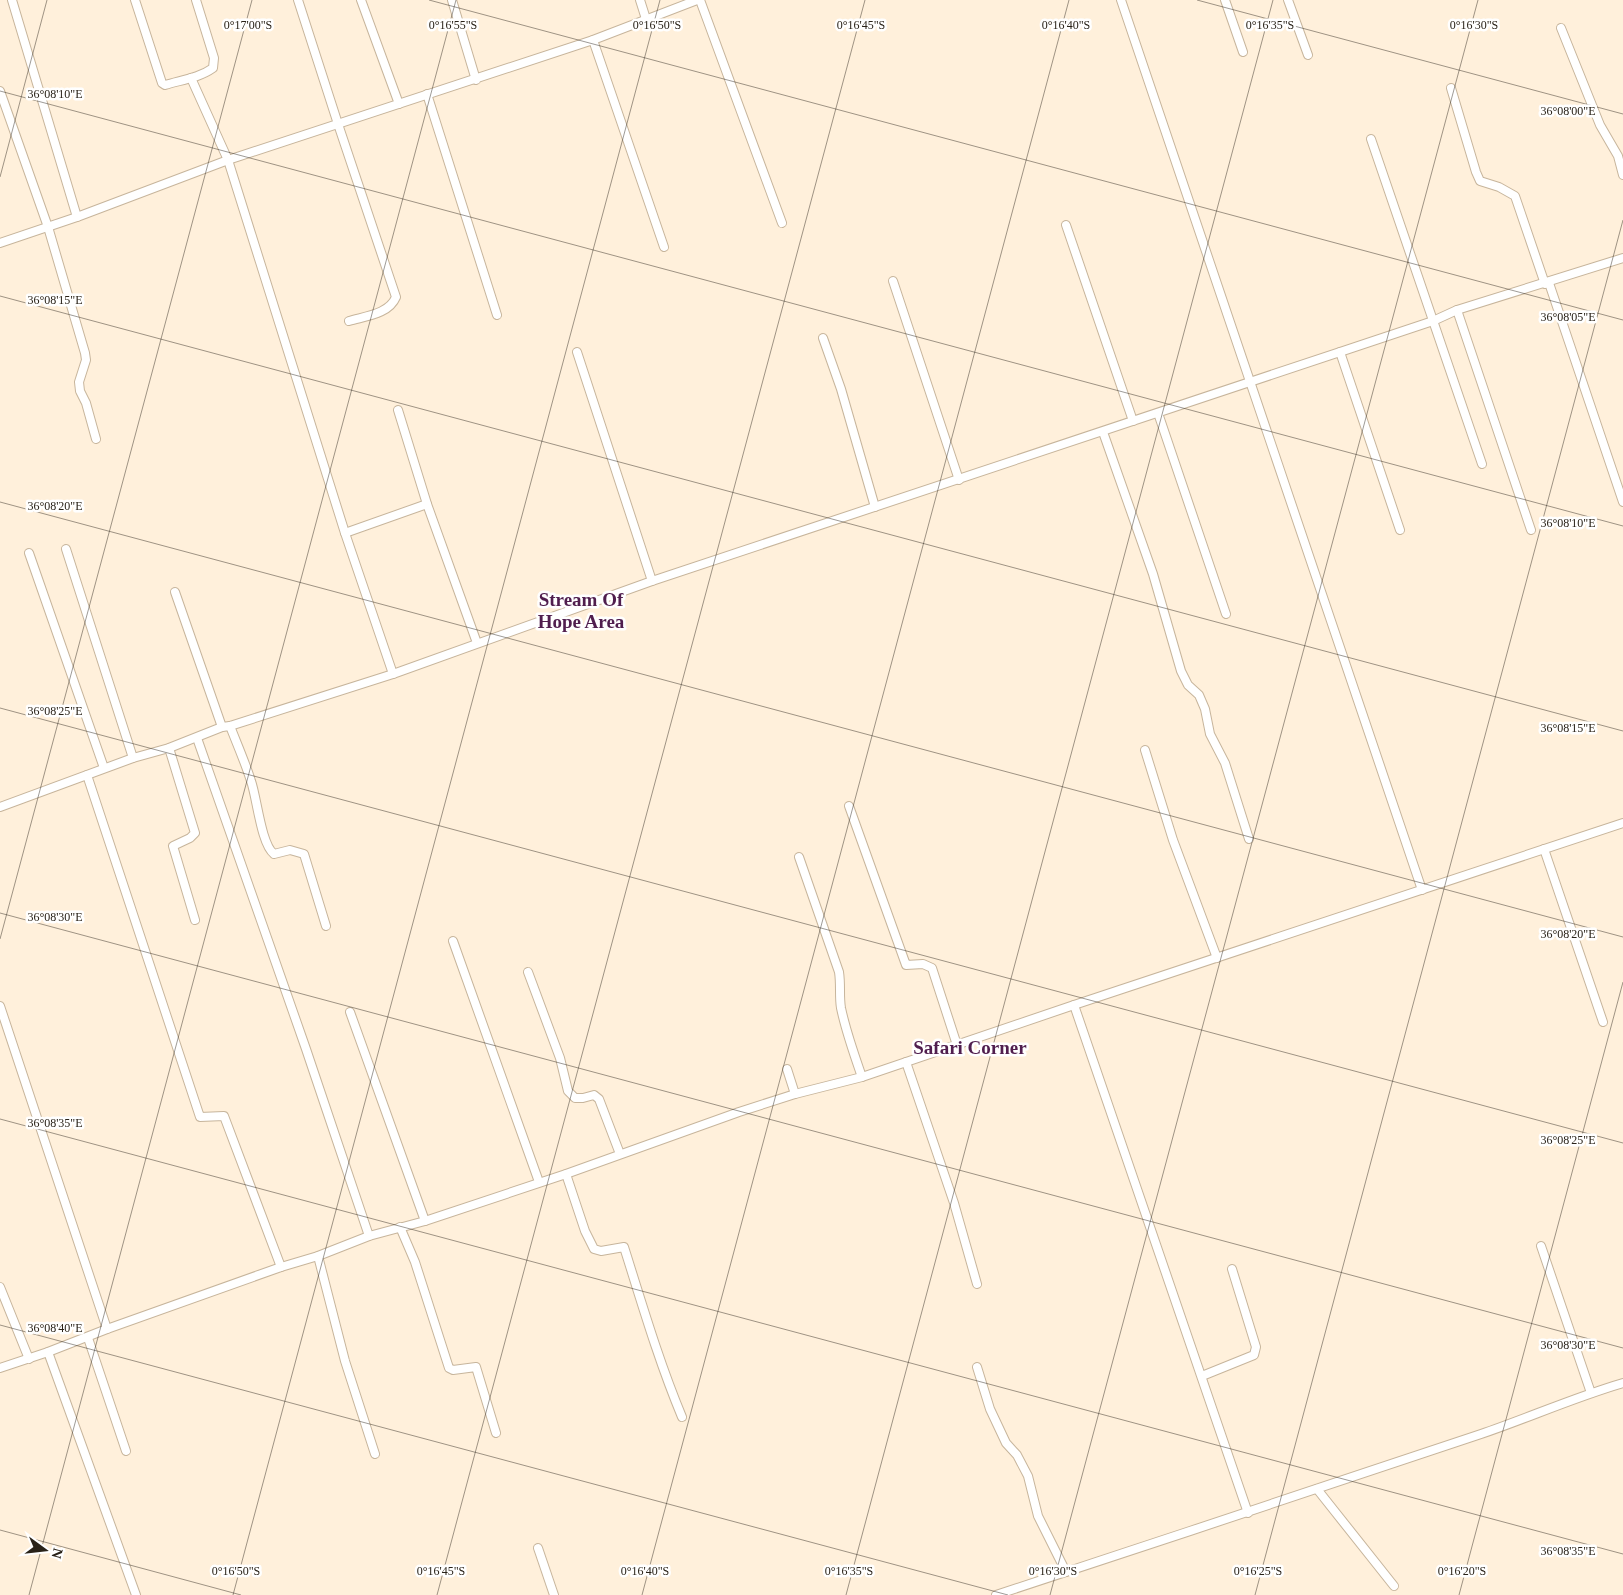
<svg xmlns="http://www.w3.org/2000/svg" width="1623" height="1595" font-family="'Times New Roman',serif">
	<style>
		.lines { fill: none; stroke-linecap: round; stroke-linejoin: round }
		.street-casing { stroke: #c7b59c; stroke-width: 10 }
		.street { stroke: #fff; stroke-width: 8 }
		.ticks { fill: none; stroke: #292218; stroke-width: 1; stroke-opacity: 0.45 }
		.labels { text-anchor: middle; stroke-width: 5; stroke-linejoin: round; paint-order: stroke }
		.quarter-label { font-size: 19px; font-weight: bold; fill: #501e4e; stroke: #fff }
		.ticks-label { font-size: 12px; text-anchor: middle; fill: #292218; stroke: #fff; stroke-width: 5; stroke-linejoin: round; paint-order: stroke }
	</style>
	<rect width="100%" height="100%" fill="#fff0db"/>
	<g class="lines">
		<g class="street-casing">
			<g id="street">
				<polyline points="12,0 77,217"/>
				<path d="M135 0 162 83 165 85C181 80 199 78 213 68L214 58 196 0"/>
				<path d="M298 0 338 124 396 297C389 314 366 316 349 321"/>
				<polyline points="361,0 399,104"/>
				<polyline points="452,0 476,80"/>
				<polyline points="640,0 646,19"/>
				<polyline points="700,0 782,223"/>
				<polyline points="1121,0 1422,890"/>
				<polyline points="1225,0 1243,52"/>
				<polyline points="1288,0 1308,55"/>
				<polyline points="1561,28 1600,125 1618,156 1623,175"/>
				<polyline points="593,40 664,247"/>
				<polyline points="191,78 228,160 345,533 393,674"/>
				<polyline points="1451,88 1476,172 1480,181 1499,187 1515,196 1545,284"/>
				<polyline points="0,91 48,227 85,353 86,360 79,382 80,391 86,403 96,439"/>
				<polyline points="427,94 497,315"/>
				<polyline points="1371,139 1482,464"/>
				<polyline points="1066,225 1133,421"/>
				<polyline points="0,243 77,217 228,160 593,40 697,0"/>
				<polyline points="893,281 959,480"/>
				<polyline points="1549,283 1623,502"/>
				<polyline points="1457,310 1531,530"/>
				<polyline points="823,338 841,389 875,507"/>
				<polyline points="577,352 652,581"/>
				<polyline points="1340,352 1400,530"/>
				<polyline points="398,410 427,504 477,643"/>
				<polyline points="1158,413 1226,614"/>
				<polyline points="1103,432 1153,574 1181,671 1188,685 1199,695 1205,709 1210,734 1225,763 1249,839"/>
				<polyline points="345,533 427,504"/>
				<polyline points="66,549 133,758"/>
				<polyline points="29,553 104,768"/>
				<polyline points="175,592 222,727"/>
				<path d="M230 726C237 744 245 762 251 781 257 798 261 844 274 854L290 850 304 854 326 926"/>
				<polyline points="197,738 306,1049 369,1236"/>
				<polyline points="169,748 195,833 190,838 173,846 195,920"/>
				<polyline points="1145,750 1173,840 1217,958"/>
				<polyline points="87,775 200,1117 224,1116 281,1267"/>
				<polyline points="849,806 906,965 923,964 932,968 957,1045"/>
				<polyline points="0,807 133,758 169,748 222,727 230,726 393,674 652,581 1340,352 1433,321 1457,310 1623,258"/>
				<polyline points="1544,849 1603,1022"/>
				<path d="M799 857 839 972C841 985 839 996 841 1008 846 1032 854 1054 862 1077"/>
				<polyline points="453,941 539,1182"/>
				<polyline points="528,972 560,1058 568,1091 575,1098 583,1098 594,1095 599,1099 620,1154"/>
				<polyline points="1074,1005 1248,1513"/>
				<polyline points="0,1006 107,1329"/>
				<polyline points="350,1012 425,1221"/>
				<polyline points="906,1062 954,1203 977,1284"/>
				<polyline points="787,1069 795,1094"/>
				<path d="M566 1174 585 1231 594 1249 601 1251 624 1247C642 1304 659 1362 682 1417"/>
				<polyline points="400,1227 415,1262 449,1368 453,1370 476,1367 496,1433"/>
				<polyline points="1541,1246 1591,1393"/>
				<polyline points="318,1256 345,1361 375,1454"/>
				<polyline points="0,1287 29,1359"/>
				<polyline points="88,1338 126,1451"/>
				<polyline points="48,1352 136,1595"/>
				<polyline points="977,1367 990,1409 1006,1443 1017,1455 1028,1476 1038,1516 1066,1572"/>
				<polyline points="0,1368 48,1352 107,1329 281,1267 318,1256 369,1236 425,1221 566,1174 739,1112 795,1094 862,1077 1074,1005 1623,823"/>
				<polyline points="1202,1376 1254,1355 1256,1347 1232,1269"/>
				<polyline points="1317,1489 1394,1586"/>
				<polyline points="538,1548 554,1595"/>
				<path d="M996 1595C1158 1542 1319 1488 1481 1434 1528 1418 1575 1397 1623 1383"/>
			</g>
		</g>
		<use href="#street" class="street"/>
	</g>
	<path class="ticks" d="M429 0 1623 320M1197 0 1623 114M0 91 1623 526M0 177 47 0M0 296 1623 731M0 502 1623 937M0 708 1623 1143M0 913 1623 1348M0 939 252 0M0 1119 1623 1554M0 1325 1008 1595M0 1530 241 1595M29 1595 456 0M233 1595 660 0M437 1595 865 0M642 1595 1069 0M846 1595 1273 0M1050 1595 1478 0M1255 1595 1623 220M1459 1595 1623 982"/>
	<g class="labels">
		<g class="quarter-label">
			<text x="581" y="606">Stream Of<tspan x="581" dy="22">Hope Area</tspan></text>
			<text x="970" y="1054">Safari Corner</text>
		</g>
	</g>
	<g class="ticks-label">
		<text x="248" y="29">0°17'00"S</text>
		<text x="453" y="29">0°16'55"S</text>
		<text x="657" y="29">0°16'50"S</text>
		<text x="861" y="29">0°16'45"S</text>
		<text x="1066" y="29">0°16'40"S</text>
		<text x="1270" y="29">0°16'35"S</text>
		<text x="1474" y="29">0°16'30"S</text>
		<text x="55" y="98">36°08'10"E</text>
		<text x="1568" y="115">36°08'00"E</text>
		<text x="55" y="304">36°08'15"E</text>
		<text x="1568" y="321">36°08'05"E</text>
		<text x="55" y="510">36°08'20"E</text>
		<text x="1568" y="527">36°08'10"E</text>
		<text x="55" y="715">36°08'25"E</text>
		<text x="1568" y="732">36°08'15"E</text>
		<text x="55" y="921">36°08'30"E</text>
		<text x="1568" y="938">36°08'20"E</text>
		<text x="55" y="1127">36°08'35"E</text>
		<text x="1568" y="1144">36°08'25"E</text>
		<text x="55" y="1332">36°08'40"E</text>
		<text x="1568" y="1349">36°08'30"E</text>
		<text x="1568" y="1555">36°08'35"E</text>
		<text x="236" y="1575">0°16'50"S</text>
		<text x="441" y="1575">0°16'45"S</text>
		<text x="645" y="1575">0°16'40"S</text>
		<text x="849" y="1575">0°16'35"S</text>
		<text x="1053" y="1575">0°16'30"S</text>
		<text x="1258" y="1575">0°16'25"S</text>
		<text x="1462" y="1575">0°16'20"S</text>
	</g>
	<g transform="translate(45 1550) rotate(105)" stroke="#ffffff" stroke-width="4" paint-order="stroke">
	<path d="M0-4L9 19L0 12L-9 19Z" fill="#292218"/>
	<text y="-8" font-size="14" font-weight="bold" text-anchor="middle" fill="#292218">N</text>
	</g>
</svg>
